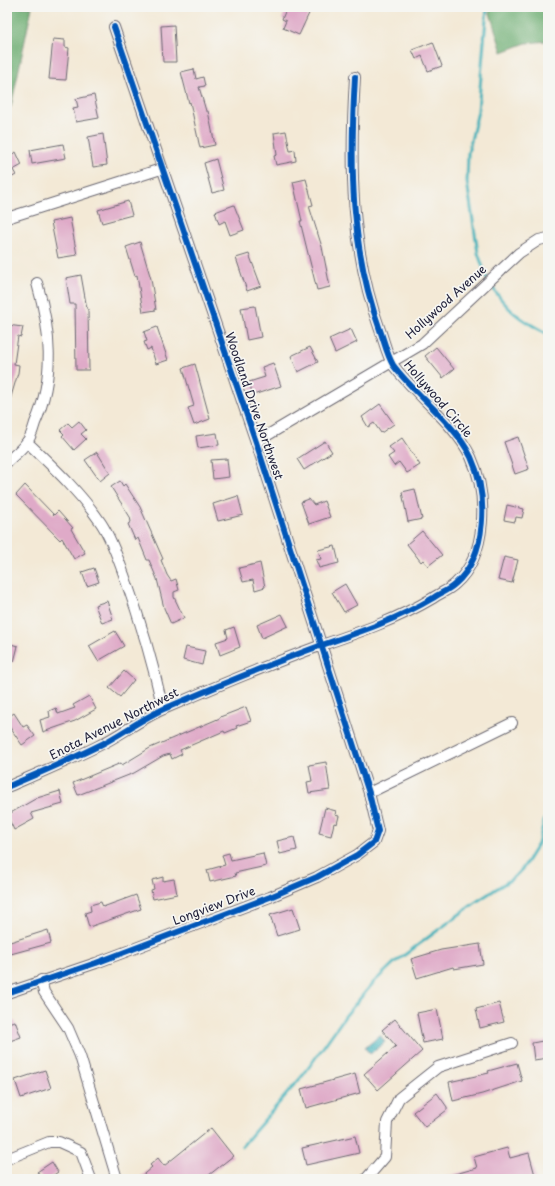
<svg xmlns="http://www.w3.org/2000/svg" width="555" height="1186" font-family="'Playpen Sans',sans-serif">
	<style>
		.forest { fill: #6bac6f; stroke: #466755 }
		.water { fill: #42b2bb; stroke: #326a7b }
		.lines { fill: none; stroke-linecap: round; stroke-linejoin: round }
		.stream { stroke: #42b2bb; stroke-width: 3 }
		.building { fill: #dfaac8 }
		.minor-casing { stroke: #6b6871; stroke-width: 12 }
		.minor { stroke: #fff; stroke-width: 10 }
		.cycleway-casing { stroke: #f6f6f2; stroke-width: 8 }
		.cycleway { stroke: #0057b8; stroke-width: 6 }
		.labels { text-anchor: middle; stroke-width: 3.5; stroke-linejoin: round; paint-order: stroke }
		.street-label { font-size: 12px; fill: #22223b; stroke: #f6f6f2 }
	</style>
	<rect width="100%" height="100%" fill="#f6f6f2"/>
	<filter id="ink" filterUnits="userSpaceOnUse"><feTurbulence type="fractalNoise" baseFrequency=".025" numOctaves="2"/><feDisplacementMap in="SourceGraphic" scale="8" xChannelSelector="R" yChannelSelector="G"/><feConvolveMatrix kernelMatrix="1 2 1 2 8 2 1 2 1" color-interpolation-filters="sRGB"/></filter>
	<filter id="wash" filterUnits="userSpaceOnUse"><feTurbulence type="fractalNoise" baseFrequency=".012" numOctaves="4" result="noise"/><feDisplacementMap in="SourceGraphic" scale="16" xChannelSelector="R" yChannelSelector="G"/><feGaussianBlur stdDeviation="0.9" result="paint"/><feColorMatrix in="noise" values="0 0 0 0 0 0 0 0 0 0 0 0 0 0 0 0 0 1.4 0 .05"/><feComposite in="paint" operator="in"/></filter>
	<g filter="url(#wash)">
		<rect width="100%" height="100%" fill="#f3e9d6"/>
		<g class="forest">
			<polygon points="7,7 32,7 11,107 7,108"/>
			<polygon points="488,7 548,7 548,41 526,43 502,52"/>
		</g>
		<polygon class="water" points="380,1035 385,1042 370,1054 365,1048"/>
		<g class="lines">
			<g class="stream">
				<polyline points="487,279 478,253 467,182 468,153 478,111 487,7"/>
				<path d="M490 284C508 311 519 319 548 334"/>
				<polyline points="242,1146 304,1074 346,1015 374,982 395,962 476,902 513,878 523,868 538,844 548,808"/>
			</g>
		</g>
		<g id="blocks">
			<g class="building">
				<polygon points="287,7 312,7 299,35 283,28 286,21 282,19"/>
				<polygon points="174,25 176,62 163,62 161,26"/>
				<polygon points="53,39 65,40 65,47 69,48 66,80 49,79"/>
				<polygon points="433,42 442,66 428,71 422,56 416,59 412,50"/>
				<polygon points="194,69 196,79 203,77 205,86 199,87 206,111 208,111 215,145 200,148 190,102 189,103 181,72"/>
				<polygon points="94,95 99,118 76,122 73,108 78,107 76,99"/>
				<polygon points="286,131 290,151 295,150 296,161 276,165 274,156 277,155 274,133"/>
				<polygon points="103,134 107,165 93,167 88,137"/>
				<polygon points="63,144 66,158 32,164 30,150"/>
				<polygon points="16,152 22,165 13,170 16,175 7,180 7,157"/>
				<polygon points="216,159 224,190 212,193 204,163"/>
				<polygon points="306,179 313,205 309,206 322,247 330,287 317,290 300,221 302,221 293,182"/>
				<polygon points="128,201 132,215 102,223 98,210"/>
				<polygon points="234,205 244,230 230,235 225,221 219,224 215,212"/>
				<polygon points="70,218 77,255 58,258 51,222"/>
				<polygon points="140,242 151,279 156,310 143,312 137,275 135,276 126,247"/>
				<polygon points="249,254 261,286 247,291 236,258"/>
				<polygon points="81,275 87,309 88,309 89,370 76,370 75,304 70,304 66,278"/>
				<polygon points="255,306 261,337 247,340 241,308"/>
				<polygon points="7,325 23,327 21,337 18,336 14,364 19,365 18,373 10,400 7,400"/>
				<polygon points="157,327 168,360 156,364 151,348 147,350 144,342 147,341 144,332"/>
				<polygon points="351,329 357,342 335,353 329,339"/>
				<polygon points="310,347 318,362 298,372 291,356"/>
				<polygon points="436,347 454,369 443,378 425,356"/>
				<polygon points="273,363 281,386 253,395 249,382 265,377 262,367"/>
				<polygon points="195,364 210,419 194,425 188,408 194,406 183,368"/>
				<polygon points="380,404 394,424 381,433 374,423 368,427 362,417"/>
				<polygon points="79,421 86,430 81,434 86,439 74,450 62,436 64,434 60,430 68,423 72,427"/>
				<polygon points="217,433 219,445 198,448 196,436"/>
				<polygon points="518,437 529,469 515,474 504,442"/>
				<polygon points="402,438 420,465 407,473 399,462 394,466 388,457 394,453 389,447"/>
				<polygon points="325,441 332,452 304,470 297,459"/>
				<polygon points="97,452 110,473 100,481 85,460"/>
				<polygon points="227,459 229,477 213,479 211,460"/>
				<polygon points="120,481 123,486 125,484 140,507 163,559 161,560 167,575 171,581 176,579 179,590 174,592 174,597 184,618 171,624 164,608 157,579 149,560 147,560 138,538 135,540 128,524 131,522 130,517 111,487"/>
				<polygon points="25,485 54,515 58,511 73,528 71,529 85,553 74,559 62,538 60,540 16,495"/>
				<polygon points="415,489 422,519 408,522 402,492"/>
				<polygon points="238,496 243,515 218,521 213,504"/>
				<polygon points="309,499 314,505 324,501 330,517 309,524 301,502"/>
				<polygon points="507,505 524,509 522,518 516,517 515,522 504,520"/>
				<polygon points="422,531 442,555 428,566 423,560 421,562 407,544"/>
				<polygon points="335,546 339,563 319,568 316,560 321,559 318,550"/>
				<polygon points="504,557 518,560 512,583 498,580"/>
				<polygon points="260,563 265,587 255,590 253,580 243,582 239,568"/>
				<polygon points="94,568 99,582 87,586 82,572"/>
				<polygon points="345,584 357,605 344,612 332,592"/>
				<polygon points="107,601 113,619 102,623 95,605"/>
				<polygon points="282,614 288,626 262,638 257,625"/>
				<polygon points="234,627 240,647 220,655 216,642 228,638 226,630"/>
				<polygon points="115,631 124,646 98,661 89,646"/>
				<polygon points="7,643 18,646 14,662 7,660"/>
				<polygon points="186,647 205,651 202,665 183,660"/>
				<polygon points="124,671 134,680 120,697 109,688"/>
				<polygon points="89,696 96,709 75,721 43,732 40,720 50,717 49,711 56,708 58,714 75,708 73,705"/>
				<polygon points="246,707 251,721 236,726 237,728 225,733 224,731 180,750 182,754 172,759 170,754 163,756 134,773 78,795 73,783 121,763 122,765 150,748 220,718 220,717"/>
				<polygon points="14,713 23,727 27,725 35,736 22,745 7,723 7,718"/>
				<polygon points="326,762 330,790 309,793 307,782 312,781 309,765"/>
				<polygon points="60,791 63,804 31,813 34,819 14,830 7,815 37,798"/>
				<polygon points="325,808 336,811 335,815 339,816 337,824 334,823 331,836 319,833"/>
				<polygon points="294,837 297,850 280,854 277,841"/>
				<polygon points="229,853 231,860 263,853 266,866 235,873 236,876 210,882 207,870 225,865 222,855"/>
				<polygon points="163,877 163,881 174,879 177,894 153,899 151,890 154,889 152,880"/>
				<polygon points="136,895 141,909 89,927 85,913 91,911 90,905 101,902 103,907"/>
				<polygon points="293,908 300,929 277,936 270,915"/>
				<polygon points="48,930 51,943 7,955 7,943"/>
				<polygon points="480,944 483,964 454,969 453,967 417,978 411,959 441,950"/>
				<polygon points="499,1003 504,1022 480,1028 476,1009"/>
				<polygon points="437,1009 443,1039 423,1043 417,1013"/>
				<polygon points="395,1019 422,1051 378,1090 364,1074 396,1046 382,1030"/>
				<polygon points="15,1021 21,1037 7,1042 7,1023"/>
				<polygon points="548,1040 548,1058 534,1060 532,1043"/>
				<polygon points="517,1063 522,1081 482,1094 453,1101 449,1082 489,1073 488,1071"/>
				<polygon points="45,1070 51,1088 21,1098 15,1080"/>
				<polygon points="355,1074 360,1093 306,1108 301,1089"/>
				<polygon points="437,1093 447,1107 447,1110 425,1127 413,1112"/>
				<polygon points="211,1128 233,1156 204,1179 138,1179 152,1167 150,1165 158,1158 164,1166"/>
				<polygon points="355,1136 359,1153 306,1165 302,1148"/>
				<polygon points="507,1148 510,1158 529,1153 536,1179 444,1179 444,1177 477,1168 474,1157"/>
				<polygon points="52,1162 58,1172 48,1179 42,1179 37,1172"/>
			</g>
		</g>
	</g>
	<g filter="url(#ink)">
		<use href="#blocks" fill-opacity="0" stroke="#6b6871" stroke-width="1"/>
		<g class="lines">
			<g class="minor-casing">
				<g id="minor">
					<polyline points="7,218 161,169"/>
					<path d="M27 442C53 467 80 492 101 523 111 538 118 558 124 575 140 619 153 663 163 709"/>
					<polyline points="256,442 422,344 519,253 539,240 548,238"/>
					<path d="M7 462C13 456 21 450 26 443 31 438 33 430 35 423 55 377 51 331 37 283"/>
					<path d="M7 787C37 774 68 761 98 746 121 735 142 718 166 708 217 686 270 664 322 645 360 632 398 619 433 598 440 593 449 590 455 584 488 555 488 494 471 457 454 422 416 396 393 365 387 355 384 341 380 330 350 247 350 165 355 77"/>
					<polyline points="369,793 512,723"/>
					<polyline points="41,980 44,992 68,1028 80,1056 117,1179"/>
					<polyline points="7,993 96,963 270,897 317,877 357,855 374,842 378,831 369,793 256,442 114,27"/>
					<polyline points="7,1159 49,1142 59,1142 81,1152 91,1179"/>
					<polyline points="366,1179 385,1157 387,1122 399,1098 438,1067 512,1043"/>
				</g>
			</g>
			<use href="#minor" class="minor"/>
			<g class="cycleway-casing">
				<g id="cycleway">
					<path d="M7 787C37 774 68 761 98 746 121 735 142 718 166 708 217 686 270 664 322 645 360 632 398 619 433 598 440 593 449 590 455 584 488 555 488 494 471 457 454 422 416 396 393 365 387 355 384 341 380 330 350 247 350 165 355 77"/>
					<polyline points="7,993 96,963 270,897 317,877 357,855 374,842 378,831 369,793 256,442 114,27"/>
				</g>
			</g>
			<use href="#cycleway" class="cycleway"/>
		</g>
	</g>
	<g class="labels">
		<g class="street-label">
			<text transform="translate(446 302) rotate(-42)" y="4">Hollywood Avenue</text>
			<text transform="translate(438 399) rotate(49)" y="4">Hollywood Circle</text>
			<text transform="translate(254 406) rotate(71)" y="4">Woodland Drive Northwest</text>
			<text transform="translate(114 724) rotate(-27)" y="4">Enota Avenue Northwest</text>
			<text transform="translate(214 906) rotate(-21)" y="4">Longview Drive</text>
		</g>
	</g>
	<rect width="555" height="1186" fill="none" stroke="#f6f6f2" stroke-width="24"/>
</svg>
